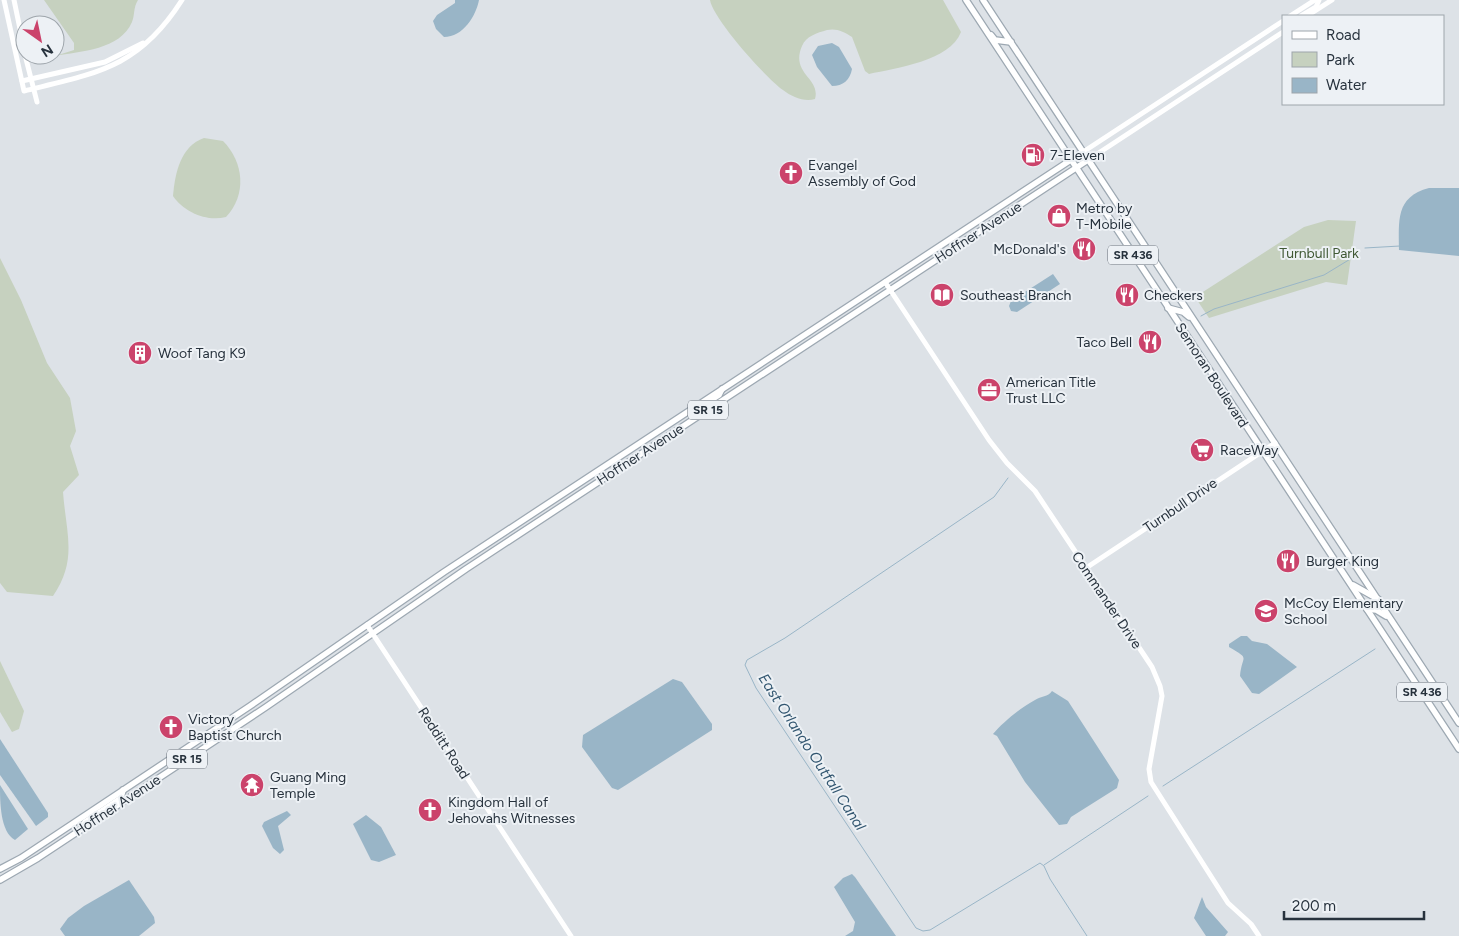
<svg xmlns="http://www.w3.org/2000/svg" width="1459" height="936" font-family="Figtree,sans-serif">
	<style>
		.green { fill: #c6d1bf }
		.water { fill: #99b5c7 }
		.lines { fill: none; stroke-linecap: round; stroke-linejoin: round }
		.stream { stroke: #99b5c7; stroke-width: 1 }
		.primary-casing { stroke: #9da8b2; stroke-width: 8 }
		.secondary { stroke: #fff; stroke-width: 5 }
		.primary { stroke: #fff; stroke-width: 5.5 }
		.labels { text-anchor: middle; stroke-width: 4; stroke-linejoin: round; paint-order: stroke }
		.shield { fill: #edf1f5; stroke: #626b74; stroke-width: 1 }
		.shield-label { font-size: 12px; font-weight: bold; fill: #27323d }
		.poi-label { font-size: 14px; fill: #27323d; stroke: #edf1f5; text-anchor: start }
		.street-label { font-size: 14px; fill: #27323d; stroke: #edf1f5 }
		.park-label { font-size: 14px; fill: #405935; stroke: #edf1f5 }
		.water-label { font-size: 15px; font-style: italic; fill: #325670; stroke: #edf1f5 }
	</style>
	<rect width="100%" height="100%" fill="#dde2e7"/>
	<g class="green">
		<path d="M44 0H138C133 8 135 15 132 22 120 50 81 51 55 56L74 50V43Z"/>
		<path d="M710 0H943L961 32C950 61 896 68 869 74L865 71 852 37C844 32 837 28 827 30 817 33 806 36 802 46 790 74 821 78 815 99 804 102 792 97 783 90 766 78 713 19 710 0Z"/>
		<path d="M204 138 223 141C244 162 247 195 226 217 206 222 184 212 173 196 175 172 181 146 204 138Z"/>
		<polygon points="1328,220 1356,221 1347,285 1326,282 1209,318 1195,297 1304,227"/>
		<path d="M0 258 21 300 47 363 70 398 76 431 70 446 79 475 63 492C66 533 78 560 53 596L7 592 0 583Z"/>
		<polygon points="0,661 24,711 19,729 12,732 0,712"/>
	</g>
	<g class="water">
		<path d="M455 0H479C476 16 463 37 444 37L436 29 433 21 437 15 455 3Z"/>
		<path d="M832 43 839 47 852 69C850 80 843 86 832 86L817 67 812 55 818 46Z"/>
		<path d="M1429 188H1459V256L1399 250C1399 221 1395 197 1429 188Z"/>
		<polygon points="1053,274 1060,284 1017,312 1011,311 1009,306 1011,301"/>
		<path d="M1241 636H1247L1252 641 1267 644 1297 667 1259 694 1252 693 1240 676C1242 654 1251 660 1229 647V644Z"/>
		<polygon points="673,679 682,682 712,724 712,730 626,785 618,790 612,788 582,747 583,735"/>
		<path d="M1052 691 1068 701 1119 780 1117 788 1071 817 1067 824 1059 825 1025 782 997 736 993 734C1003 722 1020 708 1035 700 1041 696 1048 697 1052 691Z"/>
		<polygon points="0,739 48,813 48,817 36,826 0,775"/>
		<path d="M0 785 28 829 15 840C0 832 0 802 0 785Z"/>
		<polygon points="287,811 291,815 278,826 284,850 280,854 273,848 262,826 264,822"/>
		<polygon points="366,815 381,827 396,855 379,862 371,860 353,824"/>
		<polygon points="852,874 855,877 896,936 845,936 853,931 855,922 834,887 843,878"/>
		<polygon points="129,880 154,917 155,923 139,936 65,936 60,929 68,918 84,906"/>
		<polygon points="1202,897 1206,907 1228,932 1225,936 1206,936 1194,918"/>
	</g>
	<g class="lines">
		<g class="stream">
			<polyline points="1365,248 1400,246"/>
			<polyline points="1201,316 1214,309 1324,275 1352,258"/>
			<polyline points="1008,478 994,497 785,638 747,660 745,665 756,688 916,928 923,931 930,930 1040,863 1044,866 1050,879 1087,936"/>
			<polyline points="1163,786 1375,649"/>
			<polyline points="1044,865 1148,796"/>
		</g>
		<g class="primary-casing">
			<g id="primary">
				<polyline points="966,0 1459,749"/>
				<polyline points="983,0 1459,723"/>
				<polyline points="991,35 995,40 1011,42"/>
				<polyline points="1168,308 1183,312 1189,317"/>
				<polyline points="708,402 719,395 722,389"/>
				<polyline points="1353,585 1378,599"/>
				<polyline points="1367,609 1376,610 1386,616"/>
				<polyline points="82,828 85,822 121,798 123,790"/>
				<polyline points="0,869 21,858 250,706 444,572 1083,152"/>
				<polyline points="0,880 38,858 266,707 466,569 1088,160"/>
			</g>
		</g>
		<g class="secondary">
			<path d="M4 0 24 91C97 73 139 68 182 0"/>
			<polyline points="14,0 25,53"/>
			<polyline points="1290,16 1315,0"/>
			<polyline points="1301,16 1316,7 1319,0"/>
			<polyline points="1307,16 1332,0"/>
			<polyline points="25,55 37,102"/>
			<polyline points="22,81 105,62 143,43"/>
			<polyline points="1083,152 1283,21"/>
			<polyline points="1088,160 1283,32"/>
			<polyline points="885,282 989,440 1007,463 1035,491 1152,667 1160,686 1162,696 1149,769 1151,782 1228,903 1251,924 1259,936"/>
			<polyline points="1086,568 1275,443"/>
			<polyline points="367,625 571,936"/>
		</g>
		<use href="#primary" class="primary"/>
	</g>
	<defs>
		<g id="fuel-disc" transform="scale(1.25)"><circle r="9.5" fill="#cb436b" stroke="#edf1f5"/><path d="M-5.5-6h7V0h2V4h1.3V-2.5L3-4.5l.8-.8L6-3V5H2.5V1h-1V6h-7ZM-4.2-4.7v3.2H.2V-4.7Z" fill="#fff"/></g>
		<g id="church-disc" transform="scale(1.25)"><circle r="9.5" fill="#cb436b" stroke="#edf1f5"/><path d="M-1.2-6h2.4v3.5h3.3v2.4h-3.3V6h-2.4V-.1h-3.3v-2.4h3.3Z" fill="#fff"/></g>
		<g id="shop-disc" transform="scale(1.25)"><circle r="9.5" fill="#cb436b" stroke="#edf1f5"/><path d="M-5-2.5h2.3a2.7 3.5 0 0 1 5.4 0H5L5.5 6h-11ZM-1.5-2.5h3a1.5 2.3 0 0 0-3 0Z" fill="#fff"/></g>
		<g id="restaurant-disc" transform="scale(1.25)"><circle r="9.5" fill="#cb436b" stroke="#edf1f5"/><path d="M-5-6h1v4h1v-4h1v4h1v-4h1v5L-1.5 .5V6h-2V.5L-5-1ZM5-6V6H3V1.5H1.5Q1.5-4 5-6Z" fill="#fff"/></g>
		<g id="library-disc" transform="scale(1.25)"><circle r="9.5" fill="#cb436b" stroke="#edf1f5"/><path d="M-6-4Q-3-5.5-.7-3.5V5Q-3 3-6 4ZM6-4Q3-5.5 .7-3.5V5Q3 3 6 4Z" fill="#fff"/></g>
		<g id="building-disc" transform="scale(1.25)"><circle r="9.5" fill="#cb436b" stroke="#edf1f5"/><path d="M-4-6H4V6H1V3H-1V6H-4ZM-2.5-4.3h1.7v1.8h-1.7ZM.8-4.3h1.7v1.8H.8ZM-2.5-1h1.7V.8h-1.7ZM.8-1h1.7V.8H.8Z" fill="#fff"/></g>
		<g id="office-disc" transform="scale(1.25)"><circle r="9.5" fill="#cb436b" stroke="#edf1f5"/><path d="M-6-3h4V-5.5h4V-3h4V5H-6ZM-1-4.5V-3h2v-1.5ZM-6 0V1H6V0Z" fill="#fff"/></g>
		<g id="supermarket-disc" transform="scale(1.25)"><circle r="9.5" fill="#cb436b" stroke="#edf1f5"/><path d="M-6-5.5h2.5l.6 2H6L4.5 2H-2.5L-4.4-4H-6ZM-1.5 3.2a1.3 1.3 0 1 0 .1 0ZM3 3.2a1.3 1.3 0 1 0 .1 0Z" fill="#fff"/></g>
		<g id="school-disc" transform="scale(1.25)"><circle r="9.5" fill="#cb436b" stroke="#edf1f5"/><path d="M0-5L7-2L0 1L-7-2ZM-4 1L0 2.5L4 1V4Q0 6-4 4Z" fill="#fff"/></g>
		<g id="temple-disc" transform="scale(1.25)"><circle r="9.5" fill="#cb436b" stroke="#edf1f5"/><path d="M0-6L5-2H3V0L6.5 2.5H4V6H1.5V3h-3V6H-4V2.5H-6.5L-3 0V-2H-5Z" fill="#fff"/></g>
	</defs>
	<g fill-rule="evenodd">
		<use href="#fuel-disc" x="1033" y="155"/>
		<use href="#church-disc" x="791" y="173"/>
		<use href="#shop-disc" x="1059" y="216"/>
		<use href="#restaurant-disc" x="1084" y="249"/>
		<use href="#library-disc" x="942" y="295"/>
		<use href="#restaurant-disc" x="1127" y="295"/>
		<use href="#restaurant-disc" x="1150" y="342"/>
		<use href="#building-disc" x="140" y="353"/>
		<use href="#office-disc" x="989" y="390"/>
		<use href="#supermarket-disc" x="1202" y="450"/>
		<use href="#restaurant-disc" x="1288" y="561"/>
		<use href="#school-disc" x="1266" y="611"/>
		<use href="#church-disc" x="171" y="727"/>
		<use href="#temple-disc" x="252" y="785"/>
		<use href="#church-disc" x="430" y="810"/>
	</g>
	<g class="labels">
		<g class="shield">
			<rect x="1108" y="245.5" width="50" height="19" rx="4"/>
			<rect x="688" y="400.5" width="40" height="19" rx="4"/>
			<rect x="1397" y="682.5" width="50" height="19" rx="4"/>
			<rect x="167" y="749.5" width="40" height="19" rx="4"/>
		</g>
		<g class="shield-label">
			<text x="1133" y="259">SR 436</text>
			<text x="708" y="414">SR 15</text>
			<text x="1422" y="696">SR 436</text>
			<text x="187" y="763">SR 15</text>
		</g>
		<g class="poi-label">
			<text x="1050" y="160">7-Eleven</text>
			<text x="808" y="170">Evangel<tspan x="808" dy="16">Assembly of God</tspan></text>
			<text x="1076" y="213">Metro by<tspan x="1076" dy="16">T-Mobile</tspan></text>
			<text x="1066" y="254" text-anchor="end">McDonald's</text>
			<text x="960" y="300">Southeast Branch</text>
			<text x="1144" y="300">Checkers</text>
			<text x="1132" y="347" text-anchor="end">Taco Bell</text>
			<text x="158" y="358">Woof Tang K9</text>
			<text x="1006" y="387">American Title<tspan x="1006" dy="16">Trust LLC</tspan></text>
			<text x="1220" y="455">RaceWay</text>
			<text x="1306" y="566">Burger King</text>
			<text x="1284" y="608">McCoy Elementary<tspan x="1284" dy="16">School</tspan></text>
			<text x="188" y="724">Victory<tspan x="188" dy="16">Baptist Church</tspan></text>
			<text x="270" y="782">Guang Ming<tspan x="270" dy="16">Temple</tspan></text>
			<text x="448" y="807">Kingdom Hall of<tspan x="448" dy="16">Jehovahs Witnesses</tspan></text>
		</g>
		<g class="street-label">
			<text transform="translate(978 232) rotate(-33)" y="5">Hoffner Avenue</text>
			<text transform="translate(1212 375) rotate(57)" y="5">Semoran Boulevard</text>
			<text transform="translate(640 454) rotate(-33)" y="5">Hoffner Avenue</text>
			<text transform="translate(1180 505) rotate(-34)" y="5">Turnbull Drive</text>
			<text transform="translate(1107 600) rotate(56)" y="5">Commander Drive</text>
			<text transform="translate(444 743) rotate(57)" y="5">Redditt Road</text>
			<text transform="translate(117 805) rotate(-33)" y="5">Hoffner Avenue</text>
		</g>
		<g class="park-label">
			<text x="1319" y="258">Turnbull Park</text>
		</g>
		<g class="water-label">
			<text transform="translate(812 752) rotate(57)" y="5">East Orlando Outfall Canal</text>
		</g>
	</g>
	<rect x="1282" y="15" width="162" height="90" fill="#edf1f5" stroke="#9ea5ab"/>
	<rect x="1292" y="31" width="25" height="8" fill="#ffffff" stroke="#9ea5ab"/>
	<text x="1326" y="40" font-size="15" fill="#27323d">Road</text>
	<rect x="1292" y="52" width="25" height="15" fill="#c6d1bf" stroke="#9ea5ab"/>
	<text x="1326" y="65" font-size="15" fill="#27323d">Park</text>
	<rect x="1292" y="78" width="25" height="15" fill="#99b5c7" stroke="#9ea5ab"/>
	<text x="1326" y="90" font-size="15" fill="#27323d">Water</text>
	<g transform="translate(40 40) rotate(147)"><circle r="24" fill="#edf1f5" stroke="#9ea5ab"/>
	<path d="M0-4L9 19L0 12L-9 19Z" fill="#cb436b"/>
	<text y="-8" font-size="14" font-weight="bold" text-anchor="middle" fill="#27323d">N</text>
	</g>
	<path d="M1284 911v8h140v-8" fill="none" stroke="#27323d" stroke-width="2.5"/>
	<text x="1292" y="911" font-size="15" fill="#27323d" stroke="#edf1f5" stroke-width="4" paint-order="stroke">200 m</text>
</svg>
